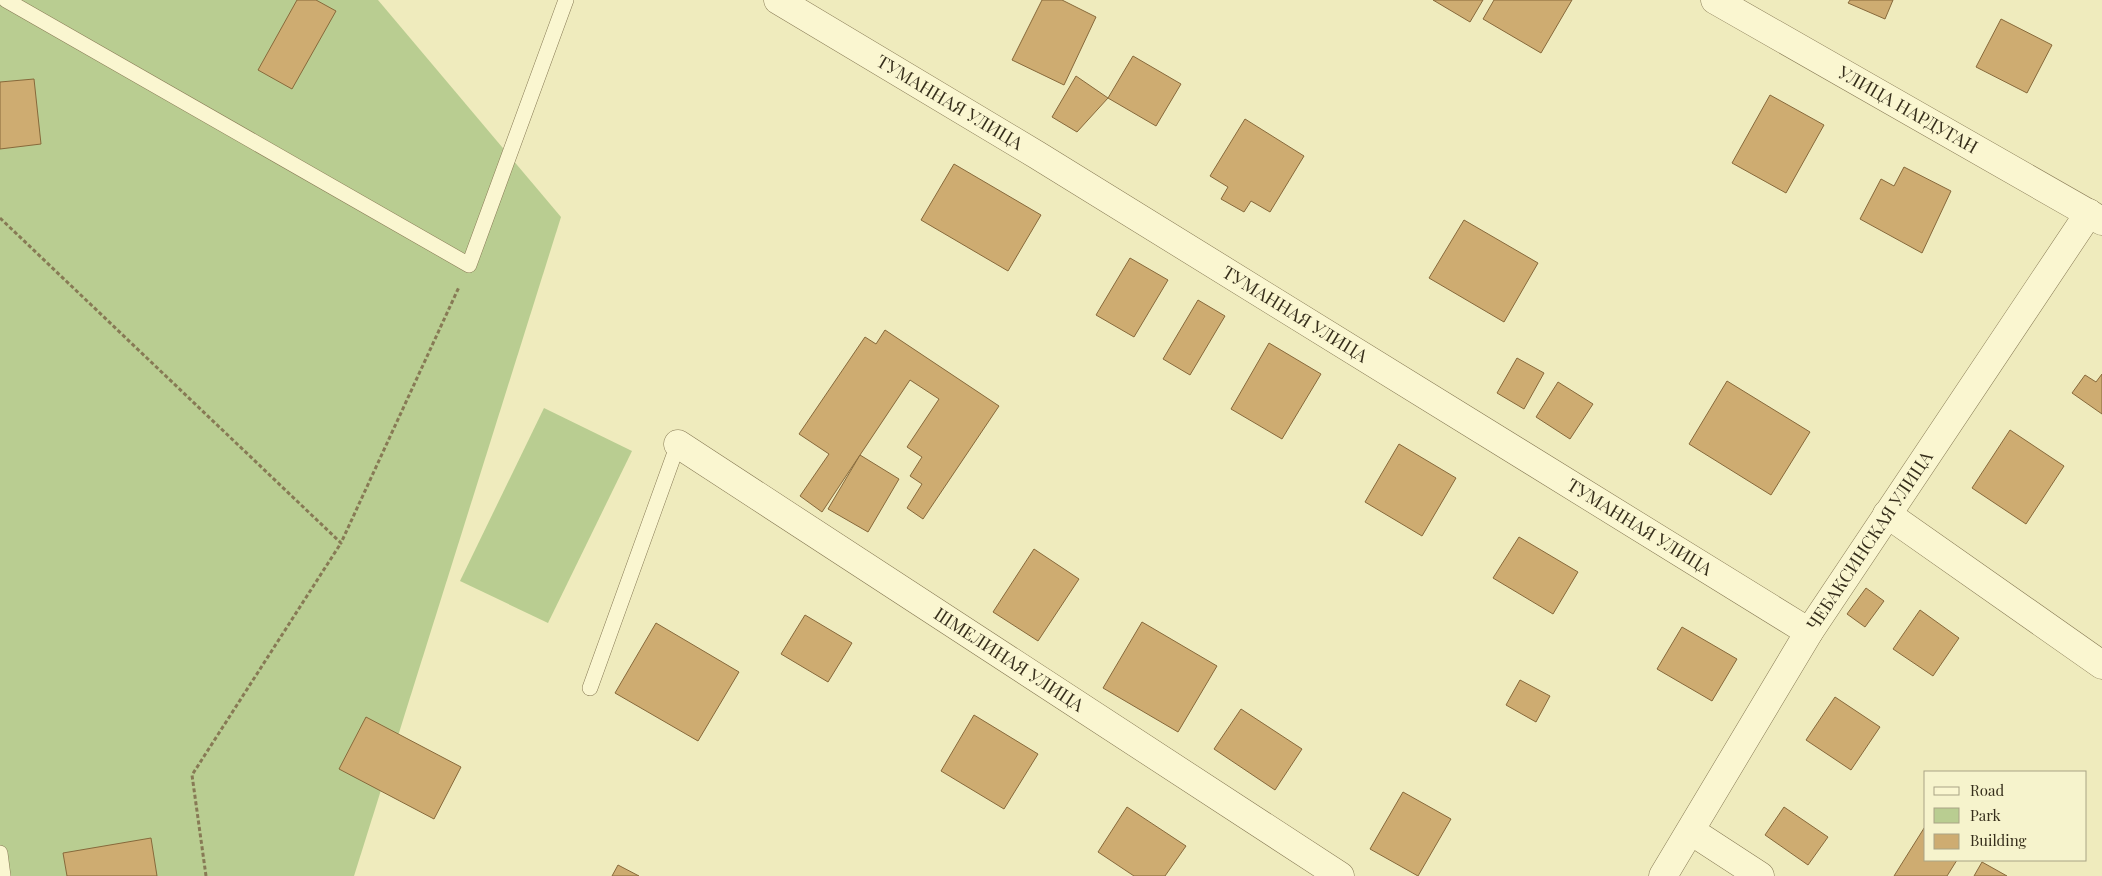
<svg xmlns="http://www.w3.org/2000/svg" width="2102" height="876" font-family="'Playfair Display',serif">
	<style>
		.green { fill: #b9cd91 }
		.building { fill: #ceac71; stroke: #87693b }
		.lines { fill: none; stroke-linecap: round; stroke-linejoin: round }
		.service-casing { stroke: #877a55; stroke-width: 16 }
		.minor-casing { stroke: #877a55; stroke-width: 29 }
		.path { stroke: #877a55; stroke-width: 3; stroke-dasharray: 4 2.5; stroke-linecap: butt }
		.service { stroke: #faf6d0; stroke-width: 15 }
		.minor { stroke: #faf6d0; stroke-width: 28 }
		.labels { text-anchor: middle; stroke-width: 4; stroke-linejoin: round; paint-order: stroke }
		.street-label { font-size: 18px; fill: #362e1b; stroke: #f6f3cc }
	</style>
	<rect width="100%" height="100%" fill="#efebbd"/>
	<g class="green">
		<polygon points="0,0 378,0 561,217 354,876 0,876"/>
		<polygon points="544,408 632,451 548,623 460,581"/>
	</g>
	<g class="building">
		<polygon points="297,0 316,0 336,11 292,89 258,70"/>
		<polygon points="1042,0 1062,0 1096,17 1064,85 1012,60"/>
		<polygon points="1433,0 1483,0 1470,22"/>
		<polygon points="1494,0 1572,0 1541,53 1483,19"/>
		<polygon points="1850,0 1893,0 1885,19 1848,3"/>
		<polygon points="2001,19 2052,45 2027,93 1976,67"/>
		<polygon points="1133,56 1181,84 1156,126 1108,98"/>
		<polygon points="1076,76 1108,98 1077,132 1052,117"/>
		<polygon points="34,79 41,144 0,149 0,82"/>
		<polygon points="1770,95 1824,125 1786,193 1732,163"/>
		<polygon points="1245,119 1304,156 1270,212 1251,201 1244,212 1221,199 1228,187 1210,176"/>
		<polygon points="954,164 1041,215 1008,271 921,220"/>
		<polygon points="1904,167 1951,191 1922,253 1860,219 1881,179 1894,186"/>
		<polygon points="1464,220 1538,263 1504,322 1429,278"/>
		<polygon points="1130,258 1168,280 1134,337 1096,315"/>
		<polygon points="1198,300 1225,316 1190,375 1163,359"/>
		<polygon points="885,330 999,406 923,519 907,508 922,484 910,476 922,457 907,447 939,399 910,380 822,512 800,496 829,454 799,434 865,337 876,344"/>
		<polygon points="1269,343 1321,374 1282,439 1231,409"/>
		<polygon points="1517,358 1544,373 1524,409 1497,393"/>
		<polygon points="2102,374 2102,414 2072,393 2085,375 2096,382"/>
		<polygon points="1727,381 1810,432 1771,495 1689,444"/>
		<polygon points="1558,382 1593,404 1570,439 1536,417"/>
		<polygon points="2010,430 2064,466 2026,524 1972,488"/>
		<polygon points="1399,444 1456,478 1422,536 1365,502"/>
		<polygon points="860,455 899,479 868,532 828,509"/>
		<polygon points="1519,537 1578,572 1553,614 1493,578"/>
		<polygon points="1034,549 1079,579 1038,641 993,612"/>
		<polygon points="1866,588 1884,601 1865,627 1847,614"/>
		<polygon points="1920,610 1959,638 1933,676 1893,649"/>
		<polygon points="805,615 852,643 828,682 781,654"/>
		<polygon points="1142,622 1217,666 1178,732 1103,688"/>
		<polygon points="656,623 739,672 698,741 615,693"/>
		<polygon points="1682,627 1737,659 1712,701 1657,669"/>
		<polygon points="1520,680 1550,696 1536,722 1506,705"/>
		<polygon points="1835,697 1880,727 1851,770 1806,740"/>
		<polygon points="1241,709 1302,749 1275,790 1214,749"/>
		<polygon points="974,715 1038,754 1004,809 941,771"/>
		<polygon points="366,717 461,767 434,819 339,769"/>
		<polygon points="1403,792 1451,819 1418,876 1370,849"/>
		<polygon points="1127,807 1186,846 1165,876 1134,876 1098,852"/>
		<polygon points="1784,807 1828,837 1808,865 1765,835"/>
		<polygon points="1926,825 1926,860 1957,860 1947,876 1894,876"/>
		<polygon points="151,838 157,876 67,876 63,853"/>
		<polygon points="1982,862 2007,876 1974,876"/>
		<polygon points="618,865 639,876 612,876"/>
	</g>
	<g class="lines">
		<g class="service-casing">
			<g id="service">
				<polyline points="6,0 469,265 566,0"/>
				<polyline points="590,688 678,444"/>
				<polyline points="0,853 3,876"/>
			</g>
		</g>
		<g class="minor-casing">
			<g id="minor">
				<path id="s1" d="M778 0 1037 155 1809 632"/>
				<path id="s2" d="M1715 0 2102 221"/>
				<path id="s3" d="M678 444 1340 876"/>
				<polyline points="1887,514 2102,665"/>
				<polyline points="1691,831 1760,876"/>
				<path id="s4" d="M1663 876 1809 632 2089 213"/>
			</g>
		</g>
		<g class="path">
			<polyline points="0,218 341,543 459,287"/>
			<polyline points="206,876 192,775 341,543"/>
		</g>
		<use href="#service" class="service"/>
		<use href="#minor" class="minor"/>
	</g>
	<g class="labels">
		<g class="street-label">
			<text dy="6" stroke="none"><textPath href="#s1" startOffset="200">ТУМАННАЯ УЛИЦА</textPath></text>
			<text dy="6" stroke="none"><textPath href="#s2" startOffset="222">УЛИЦА НАРДУГАН</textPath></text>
			<text dy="6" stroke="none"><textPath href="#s1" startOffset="605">ТУМАННАЯ УЛИЦА</textPath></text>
			<text dy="6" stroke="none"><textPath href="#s1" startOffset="1010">ТУМАННАЯ УЛИЦА</textPath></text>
			<text dy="6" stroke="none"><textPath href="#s4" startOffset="394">ЧЕБАКСИНСКАЯ УЛИЦА</textPath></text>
			<text dy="6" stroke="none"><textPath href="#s3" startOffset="395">ШМЕЛИНАЯ УЛИЦА</textPath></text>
		</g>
	</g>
	<rect x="1924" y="771" width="162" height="90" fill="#f6f3cc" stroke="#a9a485"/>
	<rect x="1934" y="787" width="25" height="8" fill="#faf6d0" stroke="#a9a485"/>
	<text x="1970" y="796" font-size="15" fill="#362e1b">Road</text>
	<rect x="1934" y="808" width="25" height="15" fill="#b9cd91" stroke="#a9a485"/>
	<text x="1970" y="821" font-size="15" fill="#362e1b">Park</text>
	<rect x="1934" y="834" width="25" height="15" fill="#ceac71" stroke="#a9a485"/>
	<text x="1970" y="846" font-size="15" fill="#362e1b">Building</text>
</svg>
